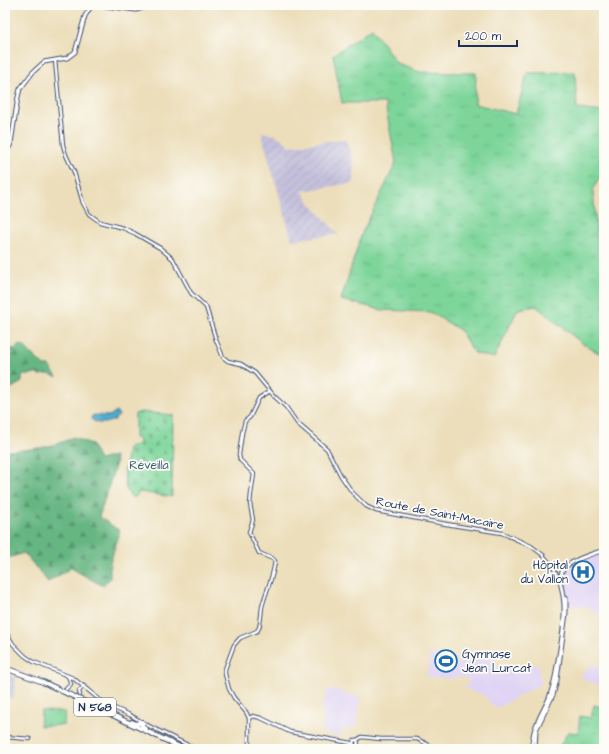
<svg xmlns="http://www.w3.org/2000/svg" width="609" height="754" font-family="'Architects Daughter',sans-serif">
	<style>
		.built { fill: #e0d4f4 }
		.industrial { fill: url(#industrial-furrows) }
		.grass { fill: url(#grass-tufts); stroke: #4c827c }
		.forest { fill: url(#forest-firs); stroke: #407270 }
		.cemetery { fill: url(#cemetery-stones); stroke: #4c827c }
		.park { fill: url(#park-crowns); stroke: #4c827c }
		.water { fill: url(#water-waves); stroke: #356e96 }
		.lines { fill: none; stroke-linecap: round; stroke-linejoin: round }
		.tertiary-casing { stroke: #3a496c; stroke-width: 4.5 }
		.secondary-casing { stroke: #3a496c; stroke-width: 5 }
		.trunk-casing { stroke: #3a496c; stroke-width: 6 }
		.tertiary { stroke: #fff; stroke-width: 2.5 }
		.secondary { stroke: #fff; stroke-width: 3 }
		.trunk { stroke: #fff; stroke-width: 4 }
		.labels { text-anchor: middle; stroke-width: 3.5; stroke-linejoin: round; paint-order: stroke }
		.shield { fill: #fdfcf7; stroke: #5f6c8c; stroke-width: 1 }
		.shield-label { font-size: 11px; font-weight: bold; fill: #1b2f5e }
		.park-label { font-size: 12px; fill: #386170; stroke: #fdfcf7 }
		.street-label { font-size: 12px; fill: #1b2f5e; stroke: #fdfcf7 }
		.poi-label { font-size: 12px; fill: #1b2f5e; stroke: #fdfcf7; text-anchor: end }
	</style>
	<defs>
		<pattern id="industrial-furrows" width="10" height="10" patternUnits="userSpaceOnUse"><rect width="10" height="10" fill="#c4c0db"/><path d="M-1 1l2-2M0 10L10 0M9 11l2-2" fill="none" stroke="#a8a5be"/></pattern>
		<pattern id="grass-tufts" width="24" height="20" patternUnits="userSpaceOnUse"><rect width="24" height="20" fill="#7dd59a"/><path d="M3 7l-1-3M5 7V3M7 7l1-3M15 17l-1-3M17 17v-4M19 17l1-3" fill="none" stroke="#6bb787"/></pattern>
		<pattern id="forest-firs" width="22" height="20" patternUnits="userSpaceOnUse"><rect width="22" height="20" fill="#66b682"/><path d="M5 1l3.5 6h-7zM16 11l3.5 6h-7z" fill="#53946e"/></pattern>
		<pattern id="cemetery-stones" width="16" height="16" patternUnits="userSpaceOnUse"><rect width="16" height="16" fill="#7dd59a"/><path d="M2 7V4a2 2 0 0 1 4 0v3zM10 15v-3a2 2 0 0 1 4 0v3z" fill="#6bb787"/></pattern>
		<pattern id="park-crowns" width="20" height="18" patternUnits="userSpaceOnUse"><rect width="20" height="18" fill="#7dd59a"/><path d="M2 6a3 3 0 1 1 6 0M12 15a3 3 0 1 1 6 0" fill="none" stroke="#6bb787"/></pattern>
		<pattern id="water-waves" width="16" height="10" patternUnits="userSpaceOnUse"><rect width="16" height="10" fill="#4fadce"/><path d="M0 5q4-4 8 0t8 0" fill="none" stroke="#418daa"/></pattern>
	</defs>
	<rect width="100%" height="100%" fill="#fdfcf7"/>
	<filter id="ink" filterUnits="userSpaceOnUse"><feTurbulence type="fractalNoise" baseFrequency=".025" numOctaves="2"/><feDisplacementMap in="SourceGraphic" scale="8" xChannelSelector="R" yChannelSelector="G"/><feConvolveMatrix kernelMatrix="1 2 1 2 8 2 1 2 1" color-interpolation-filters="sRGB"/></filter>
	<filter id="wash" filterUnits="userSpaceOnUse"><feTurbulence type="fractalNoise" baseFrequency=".012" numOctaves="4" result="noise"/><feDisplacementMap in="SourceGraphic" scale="16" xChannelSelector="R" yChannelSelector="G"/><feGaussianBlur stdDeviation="0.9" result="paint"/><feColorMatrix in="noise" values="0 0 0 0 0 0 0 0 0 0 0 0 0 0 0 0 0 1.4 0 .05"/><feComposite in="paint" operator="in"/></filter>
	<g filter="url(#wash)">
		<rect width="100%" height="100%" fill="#ecdeba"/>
		<g class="built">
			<polygon points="604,552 604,622 593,610 586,606 568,607 568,598 564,581 566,571 572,566"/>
			<polygon points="430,654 455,657 454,663 458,664 463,656 486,655 497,656 496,667 539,665 539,677 542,683 497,708 492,706 486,697 481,694 468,690 464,687 469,683 470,680 455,675 454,679 427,677"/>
			<polygon points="592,664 604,669 604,686 590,682 585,680 581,676"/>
			<polygon points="328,689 331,691 333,689 353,696 361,697 355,728 341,730 339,737 321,731 325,715 320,713"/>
		</g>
		<g class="industrial">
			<polygon points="261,132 275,135 282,139 290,146 345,139 353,160 354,183 302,191 311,204 338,234 292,240"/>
			<polygon points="5,674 16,678 13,699 5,696"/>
		</g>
		<polygon class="grass" points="372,28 397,64 420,72 476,73 475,104 516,114 527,73 575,72 577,109 604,112 604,169 593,190 598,253 604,271 604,356 583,344 536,306 518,309 494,358 474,353 460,330 430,312 382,310 341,300 362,233 396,163 385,103 342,103 333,55"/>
		<g class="forest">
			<path d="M19 345 24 346C30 354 38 359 44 366H49L57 377 49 374 39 375 34 373 29 375H24L22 377V382L8 390H5V348L15 349Z"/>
			<path d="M73 437 91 444 99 460 115 456 116 463 99 517 120 531 110 563V579L103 586 71 568 48 582 24 553 5 559V451C26 450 55 448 73 437Z"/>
		</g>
		<path class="cemetery" d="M141 412 173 415 172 497 140 492 135 497 133 498C119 487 126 464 128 448L139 444 138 438H135V414Z"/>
		<g class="park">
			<polygon points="604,698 604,749 558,749 568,732 578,733 580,716 591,718 594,705 601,707"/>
			<polygon points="41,711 65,712 64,725 40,726"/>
		</g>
		<path class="water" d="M116 412 118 413 119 416 115 418V420C106 423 99 426 91 419L92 416 95 415 109 416Z"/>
	</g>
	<g filter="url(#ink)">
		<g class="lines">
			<g class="tertiary-casing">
				<g id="tertiary">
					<polyline points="55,60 63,145 66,155 74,172 83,203 89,214 100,222 123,228 134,233 160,248 173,259 191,293 206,307 216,340 223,357 228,361 241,364 255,373 274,396 286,407 297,423 327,449 341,476 352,492 366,506 376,511 446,524 502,533 531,546 543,555 554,569 560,581"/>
					<polyline points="5,631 13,644 25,656 34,662 73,678 105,704 130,715 149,726 196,749"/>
					<polyline points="66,689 71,684 68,676"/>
					<polyline points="80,695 79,691 84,686"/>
					<polyline points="249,718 253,716 261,718 290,732 351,743 355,746 358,744 357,740"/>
					<polyline points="5,737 30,739"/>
					<polyline points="353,744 354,740 357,740 362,737 381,739 417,739 437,749"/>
					<path d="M249 749V718L246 712 234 698 229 689 225 674V669L234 645 240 638 257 631 259 628C261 621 261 614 262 607 266 591 273 578 275 561L273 559 259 553 249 532 253 520 250 504 251 494 254 474 240 460 239 455 242 433 245 421 250 417 259 398 270 391"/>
				</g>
			</g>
			<g class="secondary-casing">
				<g id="secondary">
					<polyline points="5,151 10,146 11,143 18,97 20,89 33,72 44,62 67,58 75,52 85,16 90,8 98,5 136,10 153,5"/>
					<path d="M532 749C531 729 541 716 549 698 552 689 555 681 556 671 560 649 567 617 563 596 562 587 558 580 562 572 566 561 593 554 604 550"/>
					<polyline points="535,749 536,730 553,695 557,680 566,613 566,598"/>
				</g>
			</g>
			<g class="trunk-casing">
				<g id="trunk">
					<polyline points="5,668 43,682 184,749"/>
					<polyline points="132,722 136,724 142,722 142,727 146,729"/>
				</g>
			</g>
			<use href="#tertiary" class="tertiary"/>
			<use href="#secondary" class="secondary"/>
			<use href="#trunk" class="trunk"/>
		</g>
	</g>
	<defs>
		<g id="hospital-ring" transform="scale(1.15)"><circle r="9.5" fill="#fdfcf7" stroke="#1f6fb2" stroke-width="1.5"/><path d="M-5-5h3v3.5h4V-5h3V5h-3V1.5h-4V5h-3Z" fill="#1f6fb2"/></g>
		<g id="stadium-ring" transform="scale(1.15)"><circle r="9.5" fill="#fdfcf7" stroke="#1f6fb2" stroke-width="1.5"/><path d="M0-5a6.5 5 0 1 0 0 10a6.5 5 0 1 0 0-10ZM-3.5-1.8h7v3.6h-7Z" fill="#1f6fb2"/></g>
	</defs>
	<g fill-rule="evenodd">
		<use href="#hospital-ring" x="583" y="572"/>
		<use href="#stadium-ring" x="446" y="661"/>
	</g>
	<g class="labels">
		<rect class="shield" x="74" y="698" width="42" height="18" rx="3"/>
		<g class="shield-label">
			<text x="95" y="711">N 568</text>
		</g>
		<g class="park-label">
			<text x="149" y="469">Réveilla</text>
		</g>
		<g class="street-label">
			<text transform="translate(440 513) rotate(11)" y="4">Route de Saint-Macaire</text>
		</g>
		<g class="poi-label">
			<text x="568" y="569">Hôpital<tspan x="568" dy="14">du Vallon</tspan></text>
			<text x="462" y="658" text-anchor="start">Gymnase<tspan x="462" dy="14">Jean Lurcat</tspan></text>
		</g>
	</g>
	<rect width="609" height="754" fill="none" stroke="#fdfcf7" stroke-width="20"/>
	<path d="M459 40v6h58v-6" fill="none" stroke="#1b2f5e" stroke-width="2"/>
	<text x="465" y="40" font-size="12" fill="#1b2f5e" stroke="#fdfcf7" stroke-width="3" paint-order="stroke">200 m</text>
</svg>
